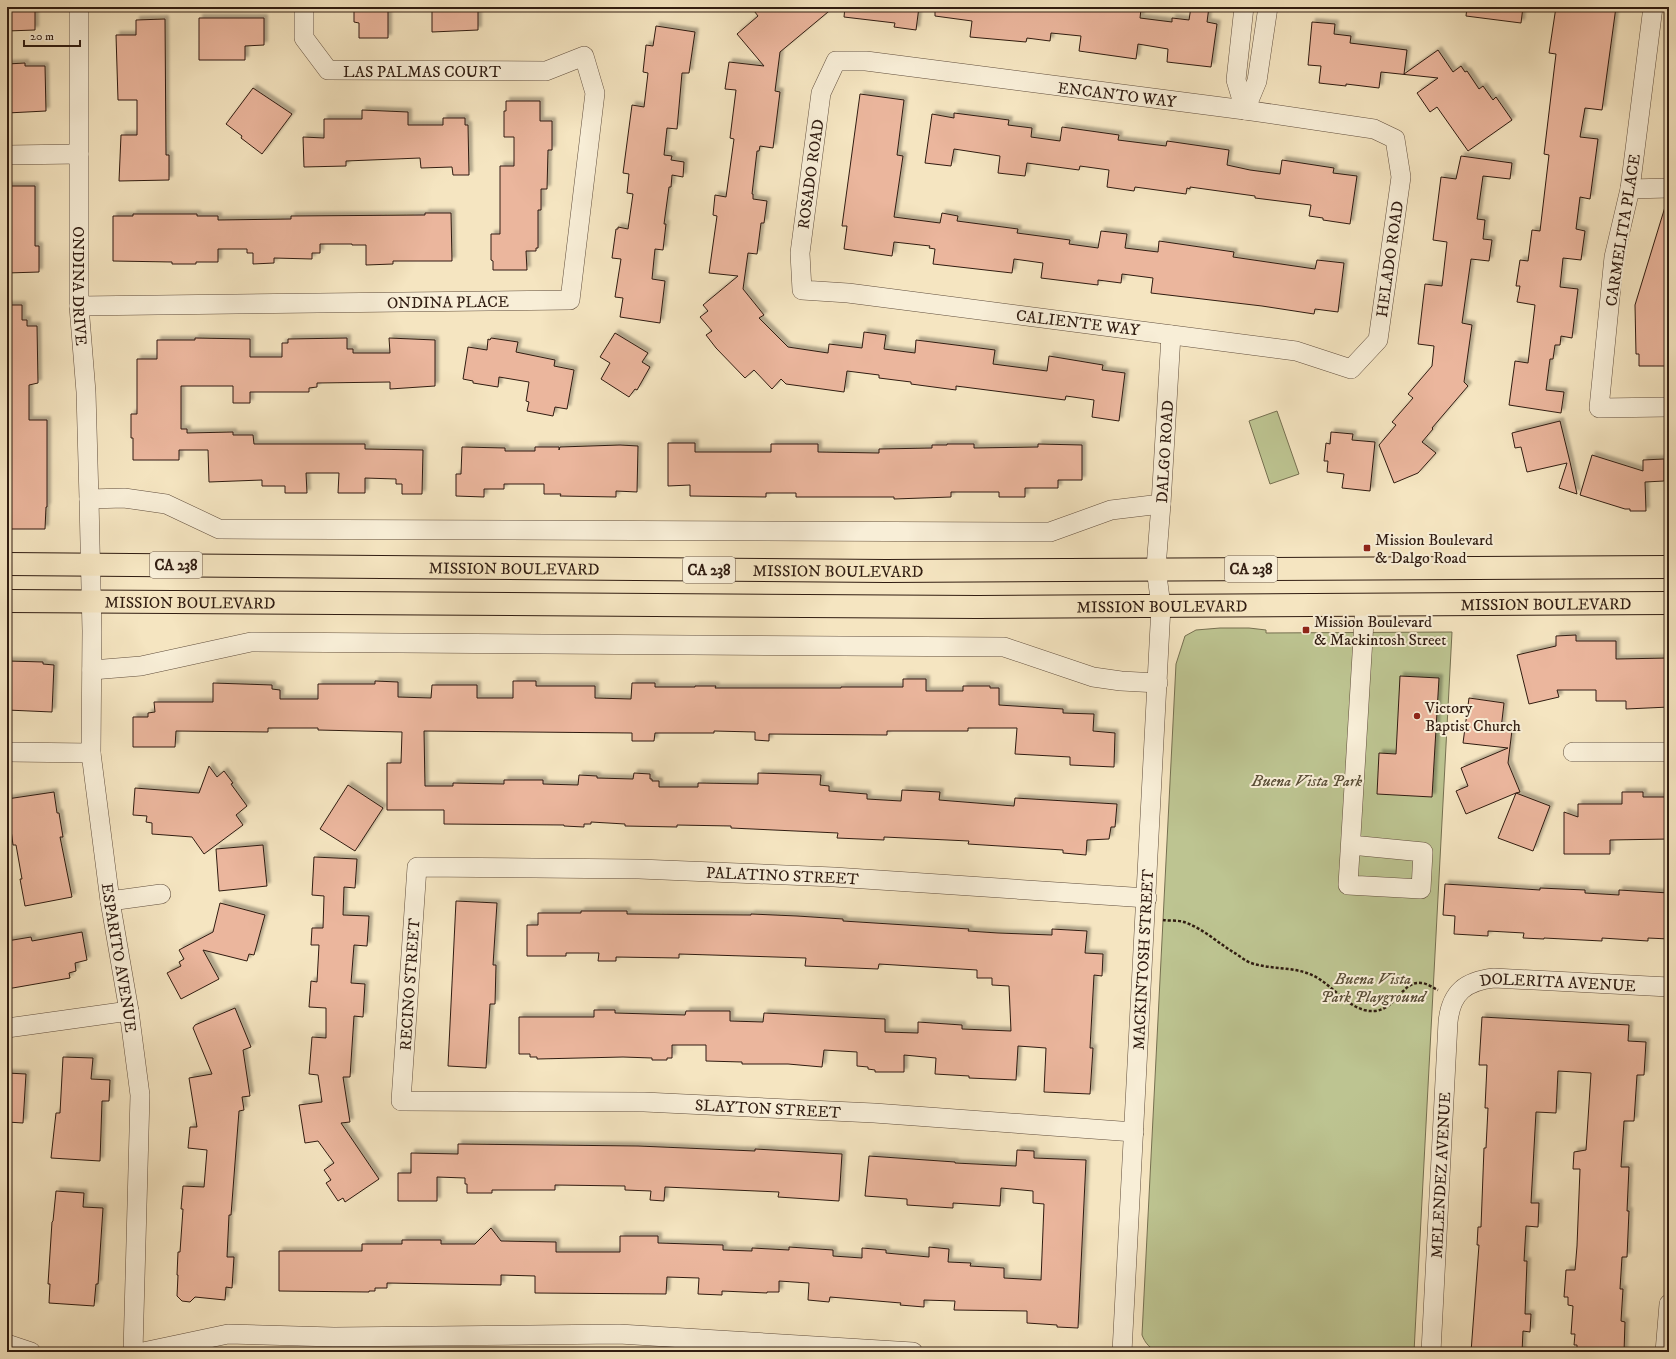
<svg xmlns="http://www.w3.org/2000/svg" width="1676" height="1359" font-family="'IM FELL DW Pica',serif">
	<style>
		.green { fill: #bdc491; stroke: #767051 }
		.building { fill: #ebb69d; stroke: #301c11; filter: url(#shadow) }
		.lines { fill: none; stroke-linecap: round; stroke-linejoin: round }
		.minor-casing { stroke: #614e3d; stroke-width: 20 }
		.major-casing { stroke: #301c11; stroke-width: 24 }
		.path { stroke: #301c11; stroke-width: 2.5; stroke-dasharray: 3 2; stroke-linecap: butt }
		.minor { stroke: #f8eed7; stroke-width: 19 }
		.major { stroke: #f5e5c1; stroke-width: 22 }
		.poi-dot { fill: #8f2418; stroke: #f8eed7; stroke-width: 1.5 }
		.labels { text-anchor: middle; stroke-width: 4; stroke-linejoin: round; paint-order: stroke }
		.shield { fill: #f8eed7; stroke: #6c5b4c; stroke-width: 1 }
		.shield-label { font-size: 15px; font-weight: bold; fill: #301c11 }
		.street-label { font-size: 16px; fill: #301c11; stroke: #f8eed7 }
		.poi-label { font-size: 16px; fill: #301c11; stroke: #f8eed7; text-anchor: start }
		.park-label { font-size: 16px; font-style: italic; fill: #5a4e37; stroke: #f8eed7 }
	</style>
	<defs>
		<filter id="shadow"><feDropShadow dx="3.5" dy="-3.5" stdDeviation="1" flood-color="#0004"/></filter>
	</defs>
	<rect width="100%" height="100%" fill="#f5e5c1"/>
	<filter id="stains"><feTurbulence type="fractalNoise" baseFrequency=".005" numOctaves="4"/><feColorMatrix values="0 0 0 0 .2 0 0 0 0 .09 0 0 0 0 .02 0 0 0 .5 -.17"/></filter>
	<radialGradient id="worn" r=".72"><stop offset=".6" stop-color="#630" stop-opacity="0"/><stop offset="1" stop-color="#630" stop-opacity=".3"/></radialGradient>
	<g class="green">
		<polygon points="1277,411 1299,474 1270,484 1249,421"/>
		<path d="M1220 628H1249L1266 630V633L1452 632 1414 1352H1159C1150 1349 1145 1343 1142 1335L1176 664 1185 636 1196 630Z"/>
	</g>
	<g class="building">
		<polygon points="7,7 35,7 35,30 7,31"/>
		<polygon points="354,7 388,7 388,38 359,38 359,23 354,22"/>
		<polygon points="432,7 478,7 478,30 432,32"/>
		<polygon points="751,7 834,7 780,52 775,91 780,92 773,148 760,146 759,151 757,151 752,194 753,194 753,199 767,201 764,223 761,223 757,254 748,253 743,289 764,315 759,318 788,347 828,353 829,344 862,348 864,332 886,335 884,349 915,353 916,340 995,350 993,364 1016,367 1047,371 1049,356 1103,365 1102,370 1125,373 1119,421 1092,417 1094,400 1066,396 1065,400 956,386 956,390 911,384 911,382 879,378 879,375 847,371 844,392 786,384 781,379 772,389 754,370 745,378 716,348 706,335 712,331 700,317 708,311 703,305 738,276 709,273 717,216 713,215 715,195 726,197 734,139 730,138 736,90 725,89 729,62 764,66 737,34 758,16"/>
		<polygon points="845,7 919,7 916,30 894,27 895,23 844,17"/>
		<polygon points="935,7 1059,7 1088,11 1088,7 1126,7 1141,9 1140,18 1172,22 1172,18 1189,20 1191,7 1209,7 1207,22 1217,24 1211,67 1167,62 1168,49 1138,44 1136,59 1079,51 1081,36 1051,33 1050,41 1027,38 1026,42 970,37 972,21 935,16"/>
		<polygon points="1467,7 1523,7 1521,23 1466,16"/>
		<polygon points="1556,7 1616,7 1602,110 1585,108 1580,137 1598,139 1590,199 1580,197 1576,229 1585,231 1581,260 1563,258 1560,287 1578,289 1572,338 1561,336 1560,345 1555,345 1553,359 1550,359 1546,390 1564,392 1561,413 1509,405 1515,361 1528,363 1535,305 1517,302 1520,286 1516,286 1520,260 1528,261 1532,230 1540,231 1549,155 1544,154 1556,54 1549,53"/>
		<polygon points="199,18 264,18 264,45 245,46 245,60 199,60"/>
		<polygon points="165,19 166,155 169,155 169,180 119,181 121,135 137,135 137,100 118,100 116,35 136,35 136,20"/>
		<polygon points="1312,22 1335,24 1334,34 1351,36 1350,43 1407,50 1404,74 1438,50 1453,72 1461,66 1465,72 1467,71 1479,89 1483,86 1493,100 1496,97 1512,120 1468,151 1437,107 1430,112 1417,93 1438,78 1381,72 1379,88 1346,84 1346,86 1319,83 1321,66 1308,65"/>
		<polygon points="656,26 695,32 689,73 682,73 677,129 667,128 664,155 672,156 671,160 684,162 683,177 672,175 671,187 669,187 664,224 666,224 663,250 655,249 652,279 665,281 660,323 620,317 623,298 615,297 621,259 612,258 616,229 618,229 618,227 628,229 633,194 627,193 629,174 623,173 632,105 644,107 648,73 643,72 646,45 653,46"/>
		<polygon points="25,63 25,66 45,66 46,111 7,113 7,64"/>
		<polygon points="253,88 292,114 262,154 241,138 242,136 226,124"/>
		<polygon points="860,94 904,100 897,155 903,156 894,217 940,223 942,213 958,216 957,221 1018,229 1017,233 1070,240 1069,244 1098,248 1101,231 1127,234 1125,248 1158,252 1159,241 1234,252 1233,257 1315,269 1317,260 1344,263 1338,312 1315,309 1314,314 1262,306 1151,293 1153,278 1122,274 1121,283 1098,280 1098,285 1041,278 1043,263 1014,259 1012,273 933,264 935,249 929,248 930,246 894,242 892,256 844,249 847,226 842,226"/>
		<polygon points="506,101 540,101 540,121 552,121 552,150 548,150 547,189 541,189 541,210 538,210 538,248 536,248 536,251 526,251 527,270 493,270 493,261 491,260 491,234 500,234 500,166 514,166 514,137 504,137 504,111 506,111"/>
		<polygon points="362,110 408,112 408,125 443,125 443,118 465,118 465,125 468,125 469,175 453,175 452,167 421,168 420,158 346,161 346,166 304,167 303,137 324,138 324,119 362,119"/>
		<polygon points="954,113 1009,120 1008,125 1032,128 1031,137 1060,141 1062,127 1119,135 1118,140 1166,146 1167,141 1229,150 1227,165 1250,170 1280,174 1282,160 1334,168 1333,173 1357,176 1350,224 1323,220 1323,218 1309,216 1311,205 1255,198 1255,196 1190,187 1190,189 1187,188 1186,194 1135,187 1134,191 1107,187 1109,170 1080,166 1079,170 1027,163 1025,176 998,173 1000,156 954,149 951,166 925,163 932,114 954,118"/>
		<polygon points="1461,156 1512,163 1510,179 1483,176 1477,219 1485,220 1483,239 1492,240 1489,261 1471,259 1462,323 1472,325 1464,382 1468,386 1432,428 1433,429 1422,442 1436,453 1418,473 1394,483 1379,445 1396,425 1392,422 1413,398 1408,394 1432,366 1434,346 1418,344 1425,284 1442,286 1447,242 1433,240 1441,177 1456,179"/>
		<polygon points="7,186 35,186 35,246 39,246 39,272 7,273"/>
		<polygon points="1665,207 1669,208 1669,291 1666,290 1668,366 1639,366 1639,354 1636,354 1635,305"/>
		<polygon points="425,213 451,213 452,261 393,261 393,264 366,265 366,245 352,245 352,244 320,244 320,253 312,253 312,259 274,258 274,263 253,264 253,253 247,253 247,249 218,249 218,262 196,262 196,264 172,264 172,262 113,261 113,216 133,216 133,214 197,214 197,216 218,216 218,220 291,219 291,216 425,215"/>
		<polygon points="7,305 22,305 22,320 27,320 27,326 37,326 38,383 29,385 29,420 47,420 47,507 46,507 45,529 7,529"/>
		<polygon points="615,333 648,353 642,362 650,367 637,390 635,389 629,397 601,379 610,363 600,357"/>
		<polygon points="195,338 250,339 250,357 282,357 282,343 288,343 288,339 347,338 347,349 353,349 353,353 390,353 389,338 435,340 435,386 390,389 390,382 317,383 317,387 309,388 309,392 250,392 250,403 233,403 233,386 181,386 181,429 187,429 187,433 233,432 233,435 253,435 254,444 365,444 365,449 423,450 422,494 402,494 402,484 396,484 396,479 365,478 365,493 338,493 339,473 306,473 307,493 285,493 285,486 262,486 262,480 209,482 208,450 179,450 179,460 133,460 133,438 131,438 131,414 137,414 137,359 157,359 157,340 195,340"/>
		<polygon points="491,338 518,342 516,352 555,360 554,366 574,370 567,409 555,407 553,416 527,411 529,402 526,401 529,382 499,377 498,387 473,383 473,381 463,379 468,347 487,350 488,339 490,340"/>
		<polygon points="1560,421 1570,462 1577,494 1559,488 1567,463 1527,472 1521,447 1515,448 1512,433"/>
		<polygon points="1331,432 1353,434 1352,440 1375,442 1370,491 1342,488 1344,474 1327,472 1328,461 1324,461 1326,443 1330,444"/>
		<polygon points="668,443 695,443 695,452 771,452 771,444 818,444 818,452 879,453 879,449 932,448 932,445 947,445 947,444 974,444 974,448 1038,447 1038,444 1082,445 1082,480 1058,480 1058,488 1025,488 1025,497 999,497 999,492 951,492 951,497 894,499 894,497 796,497 796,493 766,493 766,497 690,496 690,485 668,486"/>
		<polygon points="620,445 638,446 637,492 616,491 616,497 560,496 561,494 544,494 544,484 504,484 504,489 484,489 484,497 456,496 456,474 461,474 462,447 505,448 505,451 535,451 535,447 559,447 559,450 560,447"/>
		<polygon points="1592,455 1643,471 1643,460 1664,459 1664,481 1645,482 1646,511 1630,511 1630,509 1625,509 1580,495"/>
		<polygon points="1576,635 1576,641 1616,641 1616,659 1669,658 1669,707 1626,709 1626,701 1596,701 1596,690 1557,690 1559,697 1529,704 1517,655 1556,646 1556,636"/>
		<polygon points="8,661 43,662 43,664 54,665 52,712 7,710"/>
		<polygon points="1400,676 1439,678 1432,797 1377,794 1379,753 1396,754"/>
		<polygon points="903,679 926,679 926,691 963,691 963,686 990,686 990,688 999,688 999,705 1063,709 1063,713 1094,714 1093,731 1115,733 1114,767 1070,765 1070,757 1015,754 1017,728 968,728 968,731 887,731 887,735 769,734 769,741 755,740 755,732 714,731 714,733 655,733 654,741 632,741 632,733 424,731 425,786 453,786 453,783 504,784 504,780 543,780 543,784 578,785 579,775 597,776 597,778 633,779 634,773 650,774 650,779 652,779 652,781 659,781 659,787 698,787 698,783 758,784 758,773 821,775 820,785 829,786 829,791 867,794 867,799 901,801 902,790 940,792 939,800 1014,806 1015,798 1117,804 1115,827 1111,827 1109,839 1087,840 1086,855 1063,853 1063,850 968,844 969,841 884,837 884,840 837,838 838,833 731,828 731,826 677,825 677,827 625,826 625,824 591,822 591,824 584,824 584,827 564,826 564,825 444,824 444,810 387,810 387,763 401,763 402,732 318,730 318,728 268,728 268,732 176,731 175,747 133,747 133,717 148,717 148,713 155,712 154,702 213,702 213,683 272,685 272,689 280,690 280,699 318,699 318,684 375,684 375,681 398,682 398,697 431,698 432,685 477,685 477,698 513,698 513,681 536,681 536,686 595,686 595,698 631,699 632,683 655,683 655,687 695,687 695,686 716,686 715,688 841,688 841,687 903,687"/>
		<polygon points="1469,698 1504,703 1501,729 1512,730 1508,763 1520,792 1516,793 1550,806 1533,851 1498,838 1516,793 1466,814 1456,791 1468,786 1461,768 1508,748 1463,743"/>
		<polygon points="209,766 217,777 224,771 233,783 231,784 247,806 236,815 243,825 204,854 192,837 152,834 152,823 146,822 147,816 133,815 135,788 199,793"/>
		<polygon points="348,785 383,808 355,851 320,829"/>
		<polygon points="54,792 57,813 59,813 63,837 60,837 72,897 25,906 20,879 22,879 16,845 13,845 7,799"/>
		<polygon points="1622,792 1643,792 1643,797 1668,797 1669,839 1610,840 1610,854 1564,854 1564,812 1578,817 1578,804 1622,804"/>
		<polygon points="263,845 267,886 219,891 216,849"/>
		<polygon points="314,857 357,859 355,888 344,887 343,915 369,916 367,946 354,945 351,983 365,984 363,1017 354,1016 350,1077 343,1077 350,1122 341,1123 379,1179 345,1202 343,1198 338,1201 326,1183 331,1180 324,1170 334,1163 318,1141 305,1143 299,1105 322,1102 318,1075 309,1074 312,1037 326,1038 326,1008 309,1007 311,981 317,982 319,945 311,945 312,928 323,928 324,896 312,895"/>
		<polygon points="1445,884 1540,890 1540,888 1585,890 1585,893 1619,895 1619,890 1669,893 1669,939 1648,938 1648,941 1602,938 1602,941 1544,938 1544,939 1523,938 1524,933 1488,931 1488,936 1454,934 1455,916 1443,915"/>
		<polygon points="456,901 497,903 493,965 496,965 495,1004 490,1004 486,1068 448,1066"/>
		<polygon points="220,903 265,915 254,955 249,954 247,961 203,950 219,979 181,999 167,973 181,966 179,962 184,959 179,950 213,932"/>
		<polygon points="581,911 627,911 627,914 751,915 751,914 797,916 843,919 843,921 969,929 968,931 998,933 1052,935 1052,929 1087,931 1085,953 1103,954 1102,976 1094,975 1090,1048 1093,1048 1090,1094 1044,1092 1046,1048 1018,1046 1016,1080 969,1078 969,1076 935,1074 936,1058 904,1055 904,1072 875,1072 875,1070 868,1069 868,1067 857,1066 857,1052 824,1050 822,1067 788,1064 742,1064 742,1062 706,1061 706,1045 672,1045 672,1058 667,1058 667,1060 652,1060 652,1058 623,1057 537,1059 537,1057 530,1057 530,1054 519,1054 519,1017 594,1017 594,1010 615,1010 615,1013 685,1015 686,1011 730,1011 730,1021 763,1022 764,1013 885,1019 885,1032 918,1033 918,1022 962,1025 962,1029 1011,1031 1009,986 992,985 992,978 977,978 977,970 879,964 878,969 805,966 806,958 744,956 679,954 679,958 616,957 616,961 598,961 599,953 566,953 566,956 527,956 527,925 538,925 538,913 581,913"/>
		<polygon points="82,932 87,960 75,963 76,971 69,973 70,978 7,989 7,941 31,937 32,941"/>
		<polygon points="235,1008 251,1047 243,1050 250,1096 242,1097 244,1110 239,1111 231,1215 229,1215 227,1257 234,1257 232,1288 226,1287 225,1300 195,1297 190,1302 182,1301 177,1296 178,1275 177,1275 178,1252 180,1252 183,1209 181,1209 183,1186 204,1187 207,1150 188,1148 190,1127 197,1127 189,1078 212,1074 193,1028 195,1025"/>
		<polygon points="1482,1017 1629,1025 1628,1041 1646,1042 1644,1075 1637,1075 1634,1121 1624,1121 1621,1167 1629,1167 1627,1211 1629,1211 1627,1257 1622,1257 1620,1289 1623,1289 1621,1321 1625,1322 1624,1352 1577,1352 1577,1345 1574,1345 1575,1334 1571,1334 1573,1306 1568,1305 1568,1297 1564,1297 1566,1270 1575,1270 1577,1246 1580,1169 1573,1169 1574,1152 1586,1150 1591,1073 1558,1071 1556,1113 1536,1112 1531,1203 1539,1203 1538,1227 1526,1226 1524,1261 1527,1261 1525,1314 1531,1314 1530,1332 1523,1331 1522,1352 1471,1352 1479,1245 1477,1245 1478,1227 1481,1227 1484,1148 1486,1148 1488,1108 1485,1108 1487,1065 1479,1065"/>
		<polygon points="63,1057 93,1058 91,1079 110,1080 109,1101 102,1101 100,1161 51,1158 56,1113 60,1113"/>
		<polygon points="7,1073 26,1074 23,1123 7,1122"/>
		<polygon points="458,1144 638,1146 755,1151 755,1149 842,1154 839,1201 778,1197 779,1192 665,1187 664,1201 650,1200 651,1191 625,1190 625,1186 555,1185 555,1190 492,1190 492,1193 467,1193 467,1184 465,1184 465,1178 437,1177 437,1201 398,1201 398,1173 411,1173 411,1153 458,1154"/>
		<polygon points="1017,1150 1034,1151 1034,1158 1086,1160 1078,1328 1057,1327 1057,1325 1027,1323 1027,1311 954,1310 955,1301 924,1300 924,1307 900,1305 901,1303 830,1297 829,1302 808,1300 809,1283 779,1281 779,1292 767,1292 767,1293 722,1291 722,1295 698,1294 699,1278 667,1277 666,1294 535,1293 535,1276 501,1275 501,1285 387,1283 387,1288 375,1288 375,1291 369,1291 369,1292 279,1291 279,1251 362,1251 362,1244 402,1244 402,1240 441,1240 441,1244 475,1244 491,1228 501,1241 556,1242 556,1252 620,1252 620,1236 658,1236 658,1243 723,1245 723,1250 752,1251 752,1248 789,1250 789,1247 833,1250 833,1256 862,1258 862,1248 886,1250 886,1253 929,1257 929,1247 949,1249 948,1262 971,1263 970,1266 1004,1268 1004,1278 1041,1280 1044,1204 1033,1203 1033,1191 1001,1188 1000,1206 953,1203 953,1208 907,1205 907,1199 865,1196 869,1156 955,1162 955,1163 1016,1166"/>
		<polygon points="56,1191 84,1193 83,1207 103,1208 98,1284 96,1284 94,1306 49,1303 50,1284 48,1284 52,1222 53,1221"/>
	</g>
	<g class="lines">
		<g class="minor-casing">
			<g id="minor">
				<path id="s1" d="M79 7V306L86 392 89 499 92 631 91 753 110 901 129 1011 140 1095 133 1352"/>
				<polyline points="1244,7 1236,80 1245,110"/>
				<polyline points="1653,7 1630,189 1614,257 1599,408 1669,407"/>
				<polygon points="836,61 866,61 1245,110 1374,129 1395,139 1401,177 1378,340 1351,369 1296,351 848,293 802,290 800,253 821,93"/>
				<polyline points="1245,110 1257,81 1268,7"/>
				<polyline points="7,155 79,154"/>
				<polyline points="1630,189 1669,188"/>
				<path id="s2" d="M79 306 570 300 595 93 584 56 546 71 328 70 304 38V7"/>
				<polyline points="89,499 124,498 166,504 219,529 1050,532 1111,510 1161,504"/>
				<polyline points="92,670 141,666 251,642 1004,647 1093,677 1121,681 1158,683"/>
				<polyline points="7,752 91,753"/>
				<polyline points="1573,752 1669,752"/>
				<polyline points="1351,845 1423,852 1421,889 1348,885 1365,605"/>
				<polyline points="110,901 161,894"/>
				<polyline points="7,1028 129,1011"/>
				<path id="s3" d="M1134 1132 874 1113 644 1102 401 1101 417 867 639 869 834 877 1147 898"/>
				<polyline points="7,1344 31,1352"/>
				<polyline points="143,1352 228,1334 334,1337 619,1334 913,1352"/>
				<path id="s4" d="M1122 1352 1161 606 1156 568 1161 504 1171 335"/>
				<path id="s5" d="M1431 1352 1448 1022C1451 992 1466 981 1494 978L1669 987"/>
				<polyline points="1665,1352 1669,1304"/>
			</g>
		</g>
		<g class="major-casing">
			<g id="major">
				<path id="s6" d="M7 564 886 571 1669 567"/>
				<path id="s7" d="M7 601 978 607 1669 603"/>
			</g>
		</g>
		<path class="path" d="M1163 920C1169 921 1178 920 1184 922 1202 928 1217 942 1233 952 1239 955 1245 961 1251 963 1272 970 1294 966 1314 976 1332 985 1344 1004 1364 1010 1395 1018 1400 980 1421 983 1427 983 1433 988 1438 990"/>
		<use href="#minor" class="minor"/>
		<use href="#major" class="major"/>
	</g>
	<g class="poi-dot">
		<rect x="1363" y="544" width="8" height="8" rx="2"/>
		<rect x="1302" y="626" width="8" height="8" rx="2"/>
		<circle cx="1417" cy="716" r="4"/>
	</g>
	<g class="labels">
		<g class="shield">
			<rect x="150" y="552" width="52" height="26" rx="3"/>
			<rect x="1225" y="556" width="52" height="26" rx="3"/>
			<rect x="683" y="557" width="52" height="26" rx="3"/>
		</g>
		<g class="shield-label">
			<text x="176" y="570">CA 238</text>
			<text x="1251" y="574">CA 238</text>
			<text x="709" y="575">CA 238</text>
		</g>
		<g class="street-label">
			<text x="422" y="77">LAS PALMAS COURT</text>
			<text transform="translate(1117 94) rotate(7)" y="6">ENCANTO WAY</text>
			<text transform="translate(810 174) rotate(-82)" y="6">ROSADO ROAD</text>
			<text transform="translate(1622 230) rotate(-81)" y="6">CARMELITA PLACE</text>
			<text transform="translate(1389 259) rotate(-82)" y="6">HELADO ROAD</text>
			<text dy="6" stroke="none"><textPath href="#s1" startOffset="279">ONDINA DRIVE</textPath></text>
			<text dy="6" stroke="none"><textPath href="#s2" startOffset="369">ONDINA PLACE</textPath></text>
			<text transform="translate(1078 322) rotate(7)" y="6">CALIENTE WAY</text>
			<text dy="6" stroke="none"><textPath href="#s4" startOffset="902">DALGO ROAD</textPath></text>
			<text dy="6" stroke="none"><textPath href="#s6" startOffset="507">MISSION BOULEVARD</textPath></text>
			<text dy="6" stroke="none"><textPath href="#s6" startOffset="831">MISSION BOULEVARD</textPath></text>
			<text dy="6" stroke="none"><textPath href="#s7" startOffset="183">MISSION BOULEVARD</textPath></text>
			<text dy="6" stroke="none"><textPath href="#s7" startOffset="1539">MISSION BOULEVARD</textPath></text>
			<text dy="6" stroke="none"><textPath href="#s7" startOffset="1155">MISSION BOULEVARD</textPath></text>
			<text dy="6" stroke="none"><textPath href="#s3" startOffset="1334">PALATINO STREET</textPath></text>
			<text dy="6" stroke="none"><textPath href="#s1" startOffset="953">ESPARITO AVENUE</textPath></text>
			<text dy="6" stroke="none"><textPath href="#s4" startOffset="393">MACKINTOSH STREET</textPath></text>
			<text dy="6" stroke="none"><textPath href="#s3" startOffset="851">RECINO STREET</textPath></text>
			<text dy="6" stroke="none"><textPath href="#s5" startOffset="465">DOLERITA AVENUE</textPath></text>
			<text transform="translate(768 1108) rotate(3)" y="6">SLAYTON STREET</text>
			<text dy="6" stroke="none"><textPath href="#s5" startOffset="177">MELENDEZ AVENUE</textPath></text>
		</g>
		<g class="poi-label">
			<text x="1375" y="545">Mission Boulevard<tspan x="1375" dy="18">&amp; Dalgo Road</tspan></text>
			<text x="1314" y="627">Mission Boulevard<tspan x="1314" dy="18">&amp; Mackintosh Street</tspan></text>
			<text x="1425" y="713">Victory<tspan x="1425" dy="18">Baptist Church</tspan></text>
		</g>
		<g class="park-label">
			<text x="1307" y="786">Buena Vista Park</text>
			<text x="1373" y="984">Buena Vista<tspan x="1373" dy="18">Park Playground</tspan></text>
		</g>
	</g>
	<rect width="1676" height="1359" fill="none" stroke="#f5e5c1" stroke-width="24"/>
	<rect x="8" y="8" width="1660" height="1343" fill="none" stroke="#301c11" stroke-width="2"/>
	<rect x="12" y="12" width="1652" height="1335" fill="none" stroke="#301c11"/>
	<path d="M24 40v6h56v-6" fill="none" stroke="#301c11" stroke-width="2"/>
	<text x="30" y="40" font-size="12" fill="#301c11" stroke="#f8eed7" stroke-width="3" paint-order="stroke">20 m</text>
	<rect width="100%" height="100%" filter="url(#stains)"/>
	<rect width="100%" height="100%" fill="url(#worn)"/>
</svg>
